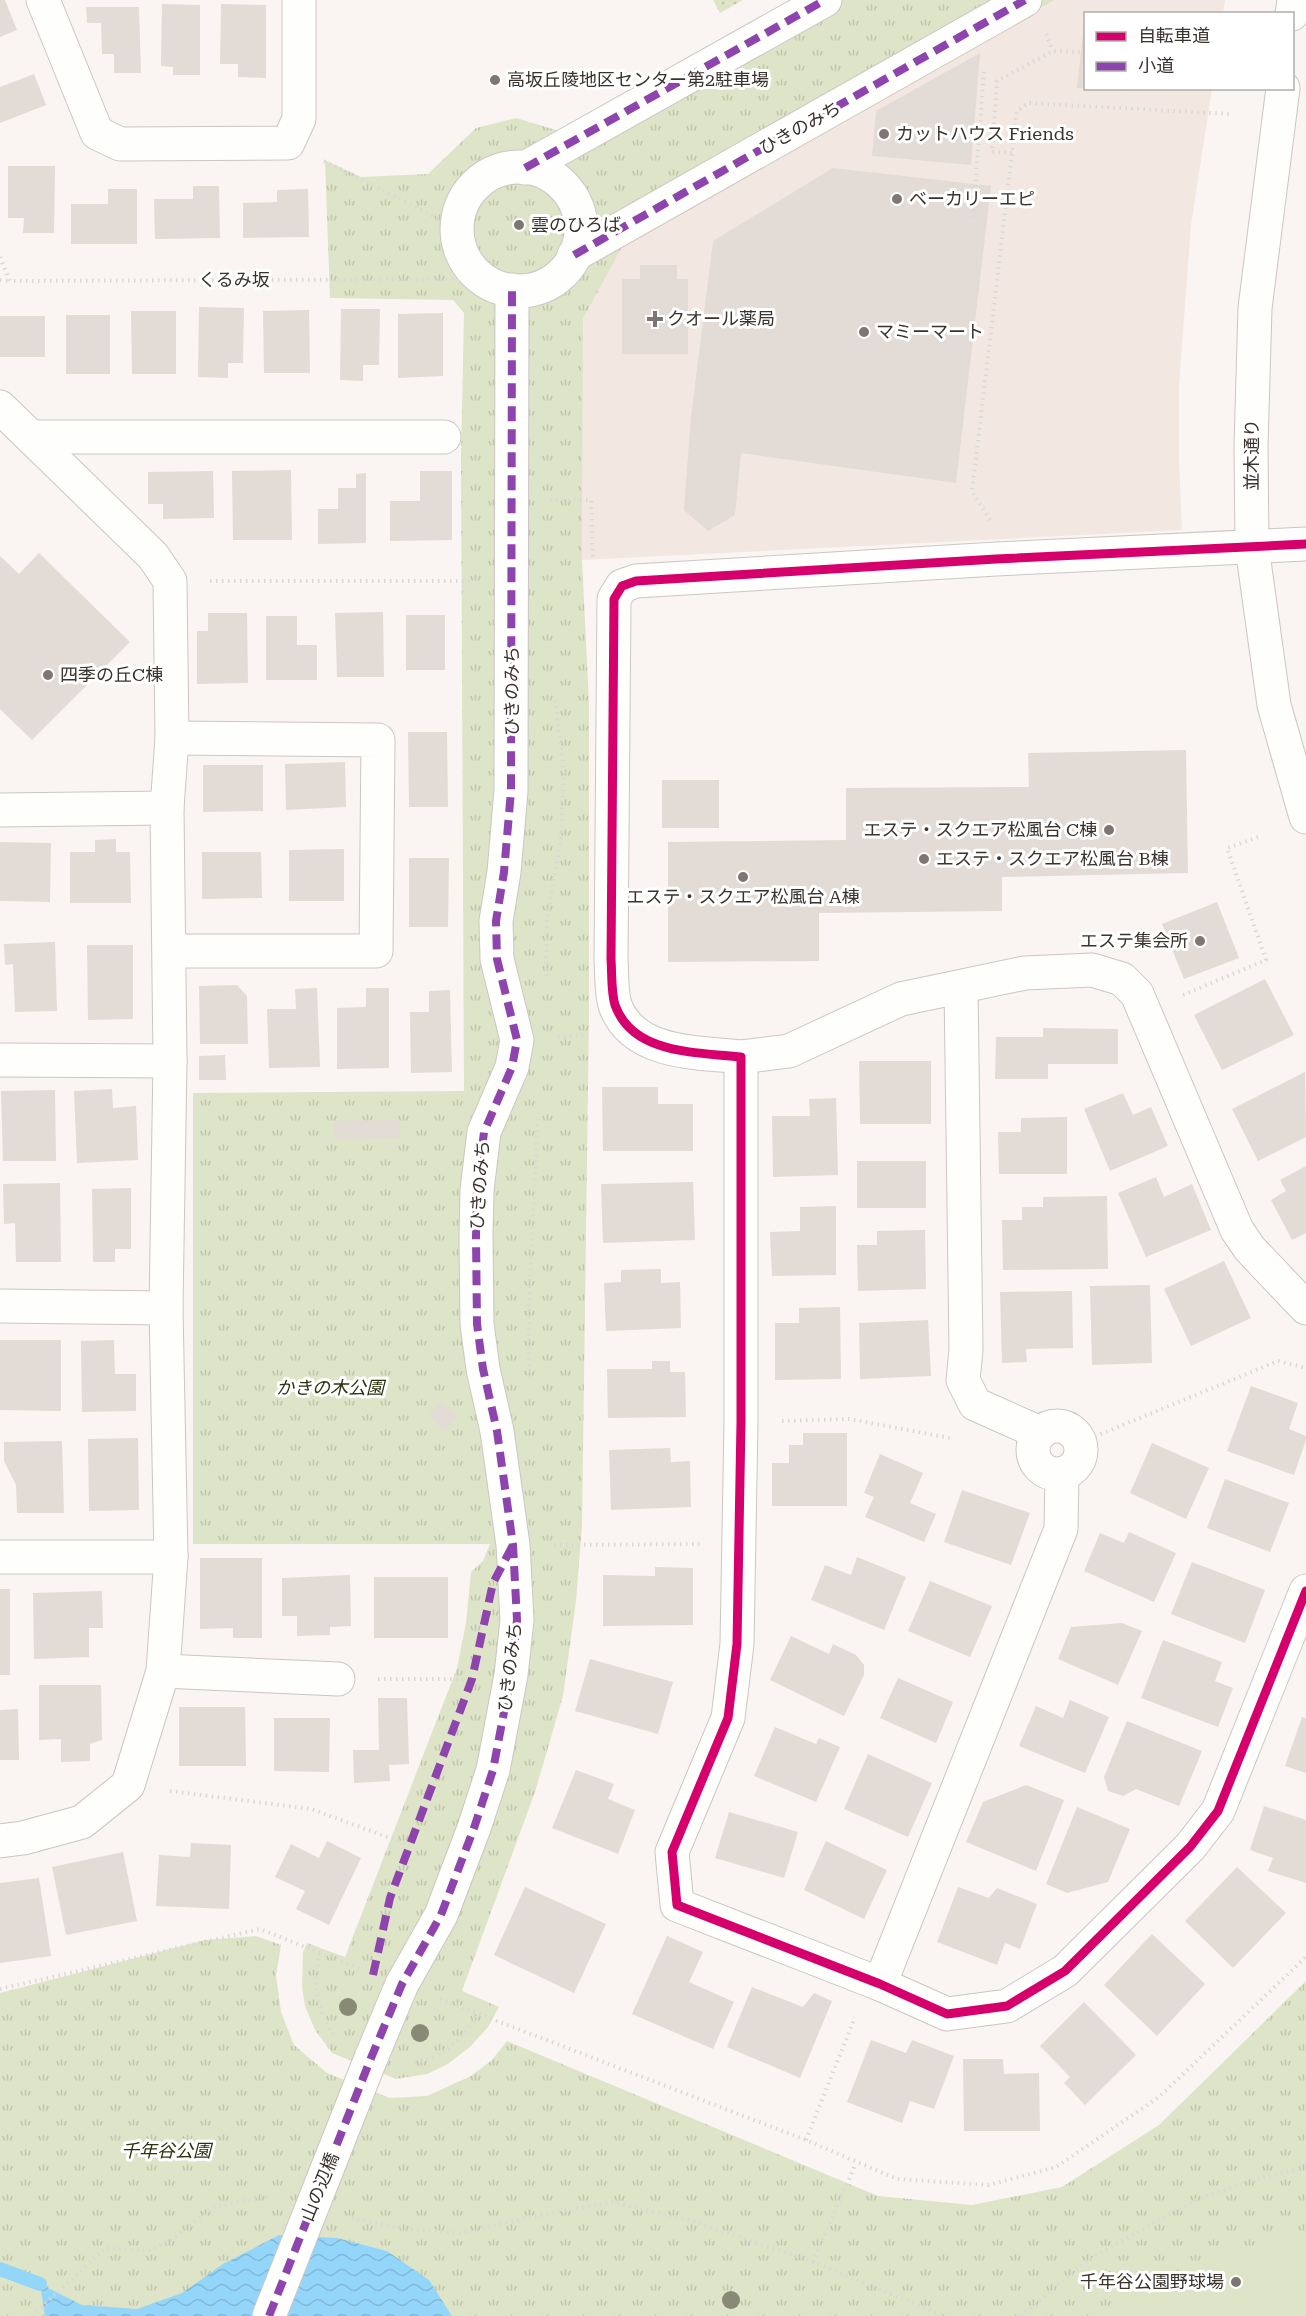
<svg xmlns="http://www.w3.org/2000/svg" width="1306" height="2316" font-family="'Roboto Serif','Noto Sans JP',serif">
	<style>
		.built { fill: #f3e7e1 }
		.grass { fill: url(#grass-dots) }
		.park { fill: url(#park-tufts) }
		.pitch { fill: #dee4c7 }
		.water { fill: url(#water-waves) }
		.lines { fill: none; stroke-linecap: round; stroke-linejoin: round }
		.stream { stroke: #94d6fa; stroke-width: 14 }
		.building { fill: #e3dbd5 }
		.pedestrian-casing { stroke: #ccc6c3; stroke-width: 35 }
		.minor-casing { stroke: #ccc6c3; stroke-width: 35 }
		.tertiary-casing { stroke: #ccc6c3; stroke-width: 35 }
		.path { stroke: #dad8d7; stroke-width: 4; stroke-dasharray: 1.5 4.5; stroke-linecap: butt }
		.pedestrian { stroke: #fefefd; stroke-width: 33 }
		.minor { stroke: #fefefd; stroke-width: 33 }
		.tertiary { stroke: #fefefd; stroke-width: 33 }
		.pedestrian-bridge-casing { stroke: #ccc6c3; stroke-width: 35; stroke-linecap: butt }
		.pedestrian-bridge { stroke: #fefefd; stroke-width: 33 }
		.quiet { stroke: #8e44ad; stroke-width: 8; stroke-dasharray: 15 8; stroke-linecap: butt }
		.cycleway-casing { stroke: #fff; stroke-width: 13 }
		.cycleway { stroke: #d6006c; stroke-width: 9 }
		.tree { fill: #888a75 }
		.poi-dot { fill: #7d7672; stroke: #fff; stroke-width: 2 }
		.labels { text-anchor: middle; stroke-width: 6; stroke-linejoin: round; paint-order: stroke }
		.poi-label { font-size: 18px; fill: #3a322d; stroke: #fff; text-anchor: start }
		.street-label { font-size: 18px; fill: #3a322d; stroke: #fff }
		.park-label { font-size: 18px; font-style: italic; fill: #2b330e; stroke: #fff }
	</style>
	<defs>
		<pattern id="grass-dots" width="8" height="8" patternUnits="userSpaceOnUse" patternTransform="scale(1.5)"><rect width="8" height="8" fill="#dee4c7"/><path d="M2 2h.1M6 6h.1" fill="none" stroke="#bfc4ab" stroke-width="1.8" stroke-linecap="round"/></pattern>
		<pattern id="park-tufts" width="24" height="20" patternUnits="userSpaceOnUse" patternTransform="scale(1.5)"><rect width="24" height="20" fill="#dee4c7"/><path d="M3 7l-1-3M5 7V3M7 7l1-3M15 17l-1-3M17 17v-4M19 17l1-3" fill="none" stroke="#bfc4ab"/></pattern>
		<pattern id="water-waves" width="16" height="10" patternUnits="userSpaceOnUse" patternTransform="scale(1.5)"><rect width="16" height="10" fill="#94d6fa"/><path d="M0 5q4-4 8 0t8 0" fill="none" stroke="#80b8d7"/></pattern>
	</defs>
	<rect width="100%" height="100%" fill="#faf5f2"/>
	<polygon class="built" points="1055,0 1225,0 1223,13 1086,14 1086,88 1212,89 1191,225 1179,385 1179,461 1182,530 582,560 583,319 627,238"/>
	<polygon class="grass" points="713,0 743,0 720,13"/>
	<g class="park">
		<polygon points="804,0 1055,0 627,238 583,319 582,560 589,703 589,1015 582,1526 576,1601 563,1696 535,1792 462,1991 499,2007 488,2027 471,2046 448,2064 427,2074 396,2079 332,2053 315,2030 305,2006 302,1987 303,1952 307,1943 345,1957 457,1668 466,1623 471,1572 483,1561 490,1544 193,1544 193,1093 464,1091 461,457 464,313 453,300 330,298 325,160 361,177 428,174 476,128 516,118 569,134"/>
		<polygon points="256,1936 281,1945 276,1975 281,2012 294,2045 327,2073 390,2098 427,2096 471,2076 492,2060 507,2041 878,2196 972,2205 1062,2187 1159,2125 1306,1981 1306,2316 0,2316 0,1993 205,1940"/>
	</g>
	<path class="pitch" d="M1306 2233V2316H1106C1162 2274 1238 2246 1306 2233Z"/>
	<polygon class="water" points="279,2235 337,2238 387,2251 429,2280 452,2316 45,2316 40,2284 82,2305 137,2309 182,2293 223,2264"/>
	<g class="lines">
		<polyline class="stream" points="0,2269 40,2284"/>
	</g>
	<g class="building">
		<polygon points="0,0 5,0 17,30 0,37"/>
		<polygon points="162,4 200,5 200,75 173,75 173,67 161,66"/>
		<polygon points="221,4 266,5 266,78 238,77 238,64 220,64"/>
		<polygon points="86,7 139,7 141,73 114,73 114,54 102,54 101,23 87,23"/>
		<polygon points="1084,25 1086,25 1086,88 1077,88"/>
		<polygon points="980,53 971,165 872,156 876,111"/>
		<polygon points="34,74 46,105 0,123 0,87"/>
		<polygon points="1111,88 1136,88 1136,89 1127,91 1111,90"/>
		<polygon points="8,166 55,166 54,233 23,233 24,218 8,218"/>
		<polygon points="833,168 991,186 956,483 741,453 735,515 708,531 684,510 691,417 713,241"/>
		<polygon points="193,186 219,186 220,238 155,239 154,199 193,199"/>
		<polygon points="108,189 137,189 137,244 71,244 71,204 108,204"/>
		<polygon points="308,189 309,237 243,238 243,203 277,202 277,190"/>
		<polygon points="640,265 677,265 677,279 688,279 688,354 622,354 622,279 640,279"/>
		<polygon points="199,307 244,308 243,363 228,363 228,378 198,377"/>
		<polygon points="341,309 380,309 379,365 363,365 363,381 340,380"/>
		<polygon points="309,310 310,373 264,373 263,311"/>
		<polygon points="131,311 176,311 176,374 132,374"/>
		<polygon points="443,313 443,376 398,378 398,314"/>
		<rect x="66" y="315" width="44" height="59"/>
		<rect x="0" y="316" width="45" height="41"/>
		<polygon points="291,470 292,540 233,540 232,471"/>
		<polygon points="213,471 214,518 163,519 163,504 148,504 148,472"/>
		<polygon points="420,471 452,471 452,540 390,541 390,501 420,501"/>
		<polygon points="366,473 366,543 318,544 318,509 338,509 338,488 356,488 356,474"/>
		<polygon points="39,553 130,642 32,740 0,709 0,556 19,574"/>
		<polygon points="383,612 384,677 337,677 335,613"/>
		<polygon points="208,613 247,613 248,683 197,684 197,631 208,631"/>
		<rect x="406" y="615" width="39" height="55"/>
		<polygon points="266,616 297,616 297,645 317,645 317,680 266,680"/>
		<polygon points="408,732 447,732 448,807 409,807"/>
		<polygon points="1186,750 1188,873 1002,877 1002,911 819,913 819,961 668,962 668,842 846,840 846,788 1029,787 1028,753"/>
		<polygon points="345,762 346,807 286,810 285,764"/>
		<polygon points="203,765 263,765 263,811 203,812"/>
		<rect x="662" y="780" width="57" height="48"/>
		<polygon points="116,839 116,852 130,852 131,903 70,903 70,852 95,852 95,840"/>
		<polygon points="0,842 51,843 50,902 0,901"/>
		<polygon points="344,849 344,901 289,901 289,850"/>
		<polygon points="202,852 261,852 262,898 202,899"/>
		<polygon points="409,858 449,858 448,927 409,927"/>
		<polygon points="1217,902 1239,958 1184,979 1162,924"/>
		<polygon points="55,942 57,1011 15,1012 13,964 5,965 4,944"/>
		<polygon points="87,945 133,945 133,1019 88,1020"/>
		<polygon points="1265,979 1294,1035 1222,1070 1194,1015"/>
		<polygon points="237,985 247,996 248,1044 200,1044 199,986"/>
		<polygon points="317,988 320,1067 269,1068 267,1009 296,1009 295,989"/>
		<polygon points="366,988 389,988 389,1068 337,1069 337,1008 366,1007"/>
		<polygon points="450,990 452,1072 411,1073 410,1012 429,1012 429,991"/>
		<polygon points="1043,1028 1118,1029 1118,1064 1048,1064 1048,1079 995,1079 996,1037 1043,1037"/>
		<polygon points="225,1055 226,1080 199,1080 199,1056"/>
		<polygon points="859,1061 931,1061 931,1124 860,1124"/>
		<polygon points="1305,1072 1306,1137 1258,1161 1232,1109"/>
		<polygon points="602,1087 658,1087 658,1104 693,1104 693,1151 603,1151"/>
		<polygon points="112,1089 113,1108 136,1106 138,1160 77,1163 74,1091"/>
		<polygon points="55,1090 56,1161 3,1161 1,1091"/>
		<polygon points="1123,1093 1133,1115 1151,1107 1168,1146 1110,1171 1084,1109"/>
		<polygon points="836,1098 838,1175 773,1177 772,1116 810,1116 809,1099"/>
		<polygon points="1067,1117 1067,1174 999,1174 998,1132 1021,1132 1021,1118"/>
		<polygon points="400,1120 400,1138 334,1139 334,1121"/>
		<rect x="857" y="1161" width="69" height="47"/>
		<polygon points="1306,1166 1306,1233 1292,1240 1271,1200 1286,1191 1280,1180"/>
		<polygon points="1156,1177 1164,1197 1192,1184 1211,1230 1146,1257 1118,1193"/>
		<polygon points="693,1182 695,1240 603,1243 601,1184"/>
		<polygon points="60,1183 61,1262 16,1262 15,1223 4,1224 3,1184"/>
		<polygon points="131,1188 131,1249 115,1249 115,1262 93,1262 92,1189"/>
		<polygon points="1107,1196 1108,1269 1003,1270 1002,1220 1022,1220 1022,1207 1043,1207 1043,1197"/>
		<polygon points="836,1206 836,1275 772,1276 770,1232 800,1231 800,1207"/>
		<polygon points="925,1230 926,1289 858,1291 857,1245 877,1245 877,1231"/>
		<polygon points="1224,1261 1251,1318 1191,1346 1164,1289"/>
		<polygon points="661,1269 661,1283 680,1282 681,1328 606,1331 604,1283 621,1282 621,1270"/>
		<polygon points="1150,1285 1152,1363 1092,1365 1090,1286"/>
		<polygon points="1072,1291 1073,1348 1026,1349 1027,1362 1002,1363 1000,1292"/>
		<polygon points="840,1307 841,1379 775,1380 775,1323 799,1323 799,1308"/>
		<polygon points="928,1320 931,1376 860,1379 859,1323"/>
		<polygon points="0,1340 61,1340 61,1411 0,1410"/>
		<polygon points="114,1340 115,1374 136,1374 136,1411 82,1412 81,1341"/>
		<polygon points="652,1361 670,1361 670,1372 685,1372 686,1417 608,1418 607,1369 652,1369"/>
		<polygon points="1251,1386 1298,1403 1289,1429 1306,1436 1306,1440 1294,1475 1227,1451"/>
		<polygon points="441,1402 458,1417 445,1431 429,1415"/>
		<polygon points="803,1433 847,1433 847,1506 772,1506 772,1463 789,1463 789,1445 803,1445"/>
		<polygon points="138,1438 139,1510 89,1511 88,1439"/>
		<polygon points="62,1441 64,1513 17,1513 16,1485 4,1461 4,1442"/>
		<polygon points="1152,1443 1209,1468 1186,1519 1130,1493"/>
		<polygon points="670,1448 671,1462 690,1461 691,1507 611,1510 609,1450"/>
		<polygon points="880,1454 923,1473 910,1503 936,1514 924,1542 865,1517 874,1497 864,1493"/>
		<polygon points="1225,1479 1289,1503 1270,1552 1207,1528"/>
		<polygon points="962,1490 1030,1513 1011,1565 944,1542"/>
		<polygon points="1129,1532 1176,1553 1154,1602 1084,1571 1100,1533 1124,1543"/>
		<polygon points="857,1557 906,1577 884,1630 811,1600 825,1565 851,1575"/>
		<polygon points="200,1558 262,1558 262,1638 233,1638 233,1628 200,1629"/>
		<polygon points="1192,1562 1265,1590 1245,1643 1171,1614"/>
		<polygon points="655,1567 693,1568 693,1625 603,1626 603,1575 655,1576"/>
		<polygon points="350,1575 351,1626 330,1627 330,1635 297,1636 297,1616 282,1616 282,1578"/>
		<rect x="374" y="1577" width="74" height="61"/>
		<polygon points="930,1581 992,1606 970,1657 908,1631"/>
		<rect x="0" y="1589" width="10" height="86"/>
		<polygon points="102,1591 103,1628 89,1628 89,1657 34,1659 33,1593"/>
		<polygon points="1122,1623 1142,1631 1118,1685 1058,1659 1071,1627"/>
		<polygon points="791,1636 829,1654 833,1644 856,1655 864,1665 864,1675 844,1716 770,1680"/>
		<polygon points="1163,1640 1222,1662 1215,1681 1233,1688 1218,1727 1141,1698"/>
		<polygon points="590,1659 673,1682 658,1734 575,1711"/>
		<polygon points="898,1678 953,1702 936,1743 880,1718"/>
		<polygon points="39,1685 101,1685 102,1740 90,1744 90,1761 61,1762 61,1739 39,1740"/>
		<polygon points="378,1698 407,1698 409,1764 389,1765 390,1781 354,1783 353,1750 379,1750"/>
		<polygon points="1070,1700 1109,1717 1085,1773 1019,1746 1036,1706 1063,1718"/>
		<polygon points="179,1707 245,1707 246,1766 179,1766"/>
		<polygon points="18,1709 19,1760 0,1760 0,1710"/>
		<polygon points="1302,1717 1306,1718 1306,1773 1285,1766"/>
		<polygon points="274,1718 330,1718 329,1772 274,1771"/>
		<polygon points="1127,1721 1202,1751 1179,1806 1136,1789 1123,1796 1108,1791 1104,1777"/>
		<polygon points="775,1727 816,1744 819,1738 840,1747 816,1802 754,1776"/>
		<polygon points="868,1754 932,1783 908,1837 844,1809"/>
		<polygon points="576,1770 614,1784 608,1799 635,1810 618,1854 552,1828"/>
		<polygon points="1026,1785 1064,1800 1036,1871 966,1842 983,1802"/>
		<polygon points="1264,1806 1306,1820 1306,1883 1268,1871 1273,1858 1250,1850"/>
		<polygon points="1077,1807 1130,1829 1108,1882 1067,1893 1046,1884"/>
		<polygon points="729,1812 798,1832 784,1878 715,1858"/>
		<polygon points="327,1841 361,1858 329,1925 296,1909 305,1891 275,1877 291,1844 319,1858"/>
		<polygon points="826,1841 887,1870 864,1919 804,1890"/>
		<polygon points="191,1843 231,1845 229,1909 156,1906 159,1855 190,1857"/>
		<polygon points="123,1852 137,1921 66,1935 52,1867"/>
		<polygon points="1237,1867 1286,1913 1233,1968 1185,1921"/>
		<polygon points="39,1878 51,1956 0,1963 0,1883"/>
		<polygon points="525,1887 606,1924 574,1993 494,1955"/>
		<polygon points="958,1887 989,1898 997,1888 1037,1904 1020,1949 1005,1943 997,1965 937,1942"/>
		<polygon points="1152,1934 1205,1984 1157,2036 1104,1985"/>
		<polygon points="667,1936 703,1952 689,1982 734,2002 713,2049 632,2014"/>
		<polygon points="752,1987 803,2007 814,1993 832,2001 800,2078 727,2047"/>
		<polygon points="1084,2002 1136,2055 1085,2105 1064,2083 1070,2077 1040,2046"/>
		<polygon points="871,2040 906,2053 912,2040 954,2056 934,2109 910,2101 902,2123 847,2102"/>
		<polygon points="963,2059 1003,2059 1004,2074 1039,2073 1040,2131 964,2131"/>
	</g>
	<g class="lines">
		<g class="pedestrian-casing">
			<g id="pedestrian">
				<circle cx="519" cy="229" r="62"/>
				<polyline points="525,168 825,0"/>
				<polyline points="574,255 1025,0"/>
				<polyline points="371,2058 402,1984 441,1915 474,1828 493,1770 511,1675 517,1620 513,1545 497,1431 483,1369 477,1324 476,1237 477,1190 484,1132 512,1067 517,1040 497,959 496,921 504,872 511,791 512,290"/>
			</g>
		</g>
		<g class="minor-casing">
			<g id="minor">
				<polyline points="43,0 97,133 120,144 288,143 299,119 299,0"/>
				<polyline points="0,407 153,556 170,581 172,738 167,808 170,1061 166,1308 171,1557 163,1671 128,1785 82,1822 23,1838 0,1841"/>
				<polyline points="33,437 444,437"/>
				<path d="M1306 544 996 559 636 581 622 586 614 599 611 959C612 973 611 992 615 1005 633 1055 697 1052 741 1057V1422L737 1644 728 1718 672 1852 677 1905 880 1984 947 2014 1007 2006 1065 1971 1190 1847 1218 1811 1306 1591"/>
				<polyline points="0,810 167,808"/>
				<polyline points="170,951 376,951 378,740 172,738"/>
				<polyline points="961,987 966,1350 963,1380 975,1404 1040,1433"/>
				<polyline points="741,1057 789,1051 901,999 1025,973 1092,970 1122,979 1137,994 1237,1230 1250,1249 1306,1308"/>
				<polyline points="0,1060 170,1061"/>
				<polyline points="0,1306 166,1308"/>
				<circle cx="1057" cy="1450" r="24"/>
				<polyline points="0,1557 171,1557"/>
				<polyline points="163,1671 338,1679"/>
				<polyline points="880,1984 1061,1529 1062,1474"/>
			</g>
		</g>
		<g class="tertiary-casing">
			<g id="tertiary">
				<polyline points="1292,14 1294,0"/>
				<polyline points="1283,88 1255,308 1251,446 1252,547 1274,705 1306,817"/>
			</g>
		</g>
		<g class="path">
			<polyline points="1046,34 1053,51"/>
			<polyline points="1012,153 992,152 997,81 1053,51 1081,52"/>
			<polyline points="324,161 457,228"/>
			<polyline points="973,217 984,71"/>
			<polyline points="0,257 10,281 473,279"/>
			<polyline points="0,280 9,281"/>
			<polyline points="550,500 591,500 593,559"/>
			<polyline points="990,520 972,491 1017,111 1028,103 1229,114"/>
			<polyline points="210,581 472,581"/>
			<polyline points="546,976 547,920 561,836 564,771 555,698"/>
			<polyline points="1183,995 1266,960 1227,848 1261,836"/>
			<polyline points="558,1037 586,1035"/>
			<polyline points="529,1378 529,1301 538,1113"/>
			<polyline points="782,1421 850,1419 950,1438"/>
			<polyline points="1084,1441 1278,1361 1306,1368"/>
			<polyline points="554,1545 700,1544"/>
			<polyline points="378,1679 469,1679"/>
			<polyline points="170,1791 311,1809 409,1845"/>
			<path d="M320 1953C312 1983 316 2013 336 2038"/>
			<polyline points="0,1989 260,1929 363,1970"/>
			<polyline points="440,1999 806,2140 897,2179 989,2185 1056,2167 1159,2097 1306,1957"/>
			<path d="M415 2063C439 2058 469 2037 477 2013"/>
			<polyline points="806,2140 855,2017"/>
			<polyline points="352,2218 398,2228 460,2233 545,2214 613,2202 689,2220 813,2262 944,2316"/>
			<polyline points="813,2262 856,2163"/>
			<polyline points="32,2316 105,2248 149,2251 173,2239 212,2208 262,2196 271,2199"/>
			<polyline points="1021,2316 1089,2259 1200,2198 1268,2176 1306,2168"/>
		</g>
		<use href="#pedestrian" class="pedestrian"/>
		<use href="#minor" class="minor"/>
		<use href="#tertiary" class="tertiary"/>
		<g class="pedestrian-bridge-casing">
			<polyline id="pedestrian-bridge" points="269,2316 371,2058"/>
		</g>
		<use href="#pedestrian-bridge" class="pedestrian-bridge"/>
		<g class="quiet">
			<polyline points="525,168 825,0"/>
			<polyline points="574,255 1025,0"/>
			<polyline points="373,1975 390,1898 472,1679 493,1583 513,1545"/>
			<polyline points="269,2316 371,2058 402,1984 441,1915 474,1828 493,1770 511,1675 517,1620 513,1545 497,1431 483,1369 477,1324 476,1237 477,1190 484,1132 512,1067 517,1040 497,959 496,921 504,872 511,791 512,290"/>
		</g>
		<g class="cycleway-casing">
			<path id="cycleway" d="M1306 544 996 559 636 581 622 586 614 599 611 959C612 973 611 992 615 1005 633 1055 697 1052 741 1057V1422L737 1644 728 1718 672 1852 677 1905 880 1984 947 2014 1007 2006 1065 1971 1190 1847 1218 1811 1306 1591"/>
		</g>
		<use href="#cycleway" class="cycleway"/>
	</g>
	<g class="tree">
		<circle cx="348" cy="2007" r="9"/>
		<circle cx="420" cy="2033" r="9"/>
		<circle cx="731" cy="2300" r="9"/>
	</g>
	<g class="poi-dot">
		<circle cx="495" cy="80" r="6"/>
		<circle cx="884" cy="134" r="6"/>
		<circle cx="897" cy="199" r="6"/>
		<circle cx="519" cy="225" r="6"/>
		<path d="M652 310h6v6h6v6h-6v6h-6v-6h-6v-6h6z"/>
		<circle cx="864" cy="332" r="6"/>
		<circle cx="48" cy="675" r="6"/>
		<circle cx="1109" cy="830" r="6"/>
		<circle cx="924" cy="859" r="6"/>
		<circle cx="743" cy="877" r="6"/>
		<circle cx="1200" cy="941" r="6"/>
		<circle cx="1236" cy="2282" r="6"/>
	</g>
	<g class="labels">
		<g class="poi-label">
			<text x="507" y="86">高坂丘陵地区センター第2駐車場</text>
			<text x="896" y="140">カットハウス Friends</text>
			<text x="909" y="205">ベーカリーエピ</text>
			<text x="531" y="231">雲のひろば</text>
			<text x="667" y="325">クオール薬局</text>
			<text x="876" y="338">マミーマート</text>
			<text x="60" y="681">四季の丘C棟</text>
			<text x="1097" y="836" text-anchor="end">エステ・スクエア松風台 C棟</text>
			<text x="936" y="865">エステ・スクエア松風台 B棟</text>
			<text x="743" y="903" text-anchor="middle">エステ・スクエア松風台 A棟</text>
			<text x="1188" y="947" text-anchor="end">エステ集会所</text>
			<text x="1224" y="2288" text-anchor="end">千年谷公園野球場</text>
		</g>
		<g class="street-label">
			<text transform="translate(800 128) rotate(-29)" y="6">ひきのみち</text>
			<text x="234" y="286">くるみ坂</text>
			<text transform="translate(1252 455) rotate(-90)" y="6">並木通り</text>
			<text transform="translate(512 691) rotate(-90)" y="6">ひきのみち</text>
			<text transform="translate(480 1185) rotate(-86)" y="6">ひきのみち</text>
			<text transform="translate(510 1667) rotate(-83)" y="6">ひきのみち</text>
			<text transform="translate(320 2187) rotate(-68)" y="6">山の辺橋</text>
		</g>
		<g class="park-label">
			<text x="330" y="1394">かきの木公園</text>
			<text x="166" y="2157">千年谷公園</text>
		</g>
	</g>
	<rect x="1084" y="12" width="210" height="78" fill="#ffffff" stroke="#b0adab" stroke-width="1.5"/>
	<rect x="1096" y="32" width="30" height="9" fill="#d6006c" stroke="#b0adab" stroke-width="1.5"/>
	<text x="1138" y="42" font-size="18" fill="#3a322d">自転車道</text>
	<rect x="1096" y="62" width="30" height="9" fill="#8e44ad" stroke="#b0adab" stroke-width="1.5"/>
	<text x="1138" y="72" font-size="18" fill="#3a322d">小道</text>
</svg>
